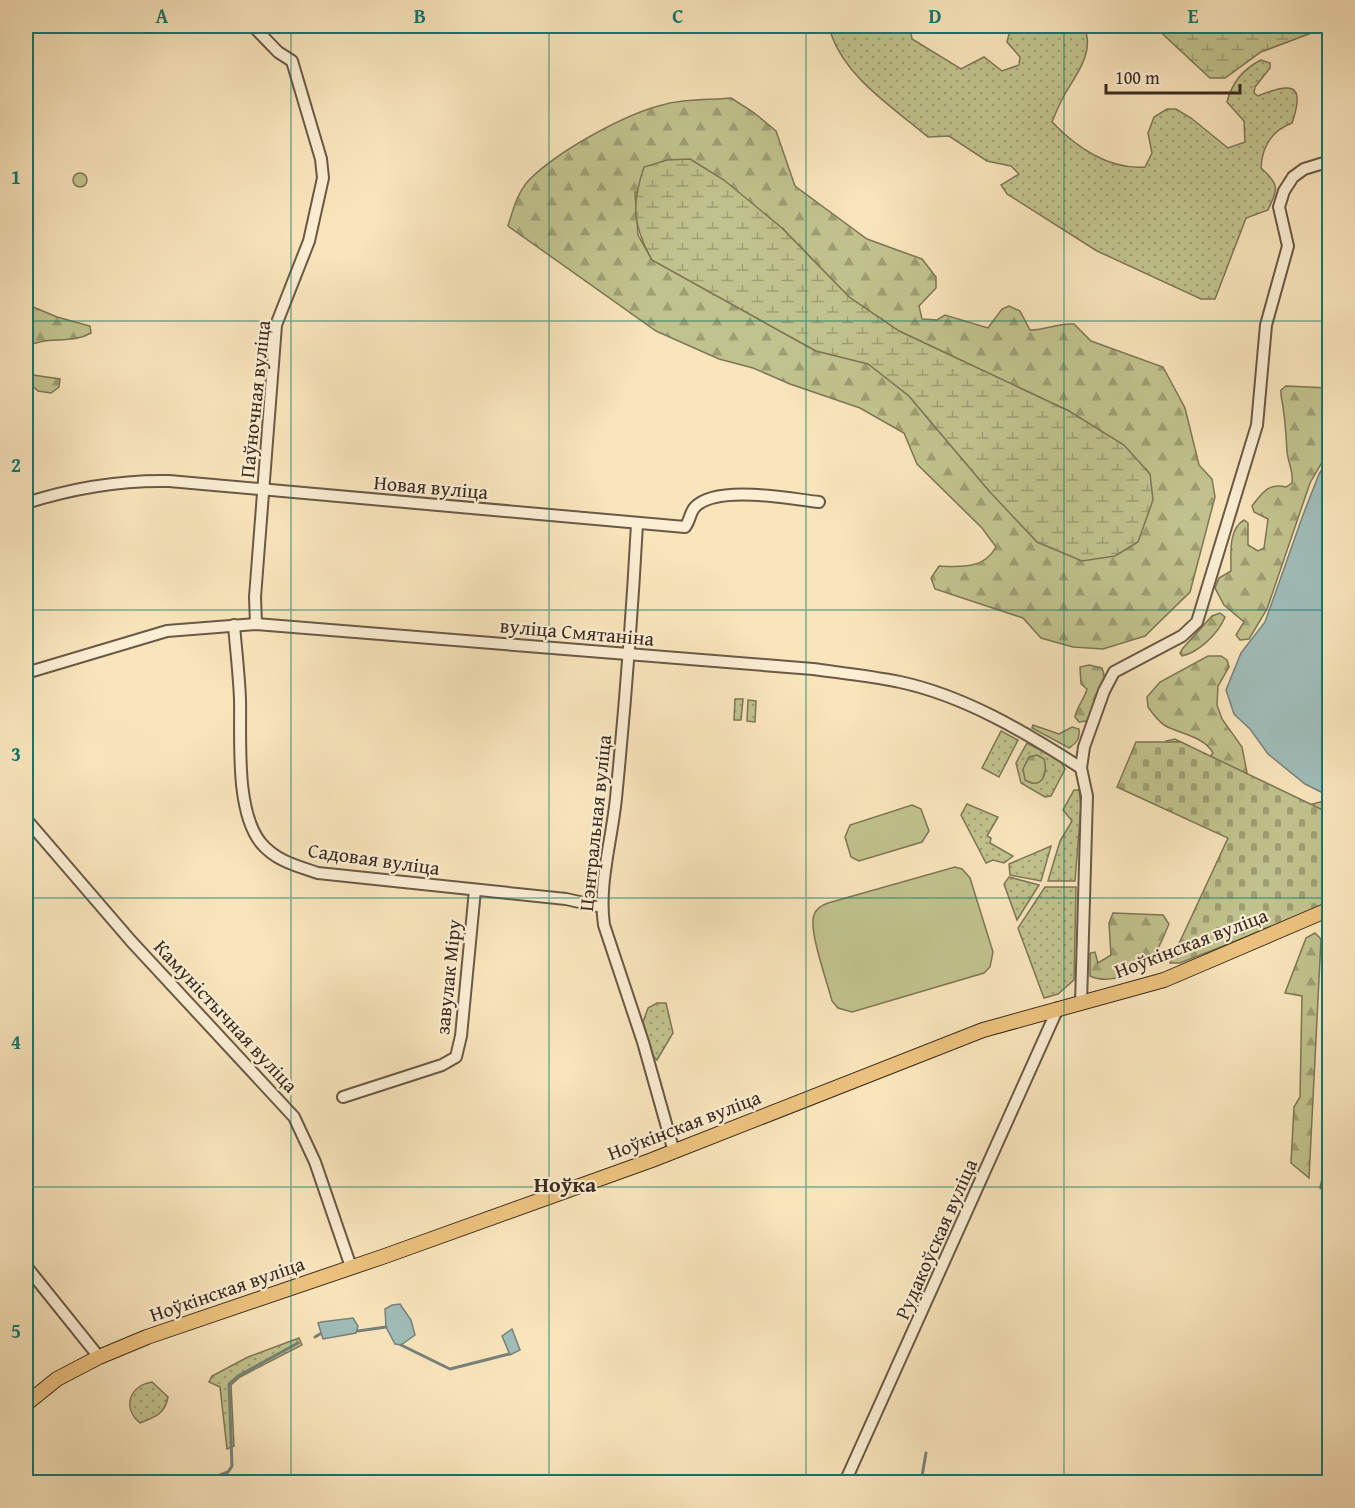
<svg xmlns="http://www.w3.org/2000/svg" width="1355" height="1508" font-family="'Gentium Book Plus',serif">
	<style>
		.grass { fill: url(#grass-dots); stroke: #7e7656; stroke-width: 1.5 }
		.forest { fill: url(#forest-firs); stroke: #7e7656; stroke-width: 1.5; fill-rule: evenodd }
		.wetland { fill: url(#wetland-marsh); stroke: #7e7656; stroke-width: 1.5 }
		.cemetery { fill: url(#cemetery-stones); stroke: #7e7656; stroke-width: 1.5 }
		.park { fill: #c1c38e; stroke: #7e7656; stroke-width: 1.5 }
		.water { fill: #a0bdb9; stroke: #77827b; stroke-width: 1.5 }
		.lines { fill: none; stroke-linecap: round; stroke-linejoin: round }
		.stream { stroke: #77827b; stroke-width: 3 }
		.minor-casing { stroke: #6a5946; stroke-width: 14 }
		.major-casing { stroke: #3a2a1f; stroke-width: 16 }
		.minor { stroke: #fbeed3; stroke-width: 10 }
		.major { stroke: #ecc27e; stroke-width: 14 }
		.grid { fill: none; stroke: #0f766e; stroke-width: 1.5; stroke-opacity: 0.55 }
		.labels { text-anchor: middle; stroke-width: 4.5; stroke-linejoin: round; paint-order: stroke }
		.street-label { font-size: 20px; fill: #3a2a1f; stroke: #fbeed3 }
		.quarter-label { font-size: 22px; font-weight: bold; fill: #3a2a1f; stroke: #fbeed3 }
		.neatline { fill: none; stroke: #0f766e; stroke-width: 2 }
		.grid-label { font-size: 20px; text-anchor: middle; font-weight: bold; fill: #0f766e }
	</style>
	<defs>
		<pattern id="grass-dots" width="8" height="8" patternUnits="userSpaceOnUse" patternTransform="scale(1.5)"><rect width="8" height="8" fill="#c1c38e"/><path d="M2 2h.1M6 6h.1" fill="none" stroke="#9e9f73" stroke-width="1.8" stroke-linecap="round"/></pattern>
		<pattern id="forest-firs" width="22" height="20" patternUnits="userSpaceOnUse" patternTransform="scale(1.5)"><rect width="22" height="20" fill="#c1c38e"/><path d="M5 1l3.5 6h-7zM16 11l3.5 6h-7z" fill="#9e9f73"/></pattern>
		<pattern id="wetland-marsh" width="20" height="14" patternUnits="userSpaceOnUse" patternTransform="scale(1.5)"><rect width="20" height="14" fill="#c1c38e"/><path d="M1 5h8M5 5V1M11 12h8M15 12V8" fill="none" stroke="#9e9f73"/></pattern>
		<pattern id="cemetery-stones" width="16" height="16" patternUnits="userSpaceOnUse" patternTransform="scale(1.5)"><rect width="16" height="16" fill="#c1c38e"/><path d="M2 7V4a2 2 0 0 1 4 0v3zM10 15v-3a2 2 0 0 1 4 0v3z" fill="#9e9f73"/></pattern>
	</defs>
	<rect width="100%" height="100%" fill="#f9e5bc"/>
	<filter id="stains"><feTurbulence type="fractalNoise" baseFrequency=".00333" numOctaves="4"/><feColorMatrix values="0 0 0 0 .2 0 0 0 0 .09 0 0 0 0 .02 0 0 0 .5 -.17"/></filter>
	<radialGradient id="worn" r=".72"><stop offset=".6" stop-color="#630" stop-opacity="0"/><stop offset="1" stop-color="#630" stop-opacity=".3"/></radialGradient>
	<g class="grass">
		<path d="M850 26H910L912 39 961 69 984 57 1002 71 1019 65 1020 57 1007 42 1011 26H1083C1096 48 1078 73 1066 92 1061 101 1056 112 1052 122 1076 147 1109 170 1145 167L1152 153 1148 133 1154 117 1167 109H1176L1191 118 1228 148 1245 142 1244 121 1227 102C1232 82 1243 69 1261 60L1270 63V68L1255 87 1254 93 1258 96C1291 82 1306 83 1292 123 1271 131 1262 146 1261 168 1280 185 1278 188 1268 210L1246 218 1215 299H1201L1097 251 1007 194 1001 185 1019 174 1011 166 987 161 949 136 928 137C894 108 846 78 831 34Z"/>
		<polygon points="735,699 743,699 741,720 734,720"/>
		<polygon points="748,700 756,701 755,722 747,721"/>
		<polygon points="1001,731 1018,740 999,777 982,768"/>
		<polygon points="1027,743 1061,761 1065,769 1051,796 1045,797 1021,783 1016,763"/>
		<polygon points="1074,790 1079,790 1081,807 1075,881 1048,881 1060,841 1072,821 1063,810"/>
		<polygon points="967,804 998,817 987,836 991,838 990,843 1013,856 1004,863 993,860 986,863 961,815"/>
		<polygon points="1051,846 1041,881 1010,875 1009,864"/>
		<polygon points="1009,877 1039,885 1017,920 1004,884"/>
		<polygon points="1045,887 1076,887 1074,980 1058,994 1044,998 1018,928"/>
		<polygon points="657,1003 666,1003 673,1033 657,1060 653,1056 643,1022 648,1008"/>
		<polygon points="299,1338 302,1345 240,1377 231,1385 234,1446 227,1449 220,1387 209,1382 212,1376 248,1357"/>
		<path d="M152 1382 168 1397C165 1414 155 1417 140 1423 122 1408 129 1386 152 1382Z"/>
	</g>
	<g class="forest">
		<path d="M731 98 753 112 776 131 795 186 867 239 922 259 936 277V288L919 306 922 319 937 320 945 315 988 328 1002 309 1009 306 1020 311 1030 330C1047 330 1056 323 1074 324L1091 341 1163 367 1185 408 1199 465 1212 479 1215 497 1190 592 1145 636 1103 649 1073 647 1041 638 1023 618 935 589 931 578 939 566C962 567 984 569 996 547L982 528 917 464 904 433 860 408 790 384 753 368 719 359 656 331 508 226C513 210 517 193 529 180 558 151 626 113 666 104 686 99 710 100 731 98ZM635 192 782 228 849 297 899 331 1069 411 990 492 909 396 868 363 816 351 652 260 638 235Z"/>
		<path d="M26 304 57 317 90 326 91 333C71 345 46 335 26 347Z"/>
		<polygon points="26,362 33,375 60,379 59,387 51,393 38,391 26,380"/>
		<path d="M1286 386 1329 388V450L1310 483 1267 609 1249 639 1240 640 1236 635 1244 622 1224 605 1215 588 1219 578 1231 571C1231 555 1228 529 1244 520L1248 523V545L1258 551 1264 548 1268 519 1254 512 1252 506C1263 492 1268 483 1286 487L1292 483C1294 471 1288 464 1287 451 1286 432 1285 415 1281 395V390Z"/>
		<path d="M1220 613 1225 617C1218 634 1199 652 1182 656L1180 653 1183 648 1212 616Z"/>
		<path d="M1208 656H1221L1227 660 1229 667 1218 686 1217 705 1222 719 1242 747 1248 778 1309 805 1324 801 1329 803V854L1167 748 1166 741 1175 739 1210 757 1213 753C1204 736 1179 734 1164 725 1157 720 1153 714 1148 707L1147 697 1160 682Z"/>
		<path d="M1089 665 1102 668C1110 687 1094 704 1087 721L1079 722 1075 717C1077 706 1084 700 1087 689L1081 684 1080 667Z"/>
		<path d="M1033 725 1059 734 1072 727 1079 729C1080 738 1077 743 1069 748L1032 728Z"/>
		<path d="M1037 755 1044 759C1048 774 1042 790 1025 780L1023 769 1029 757Z"/>
		<path d="M1113 913 1163 915 1169 924C1164 935 1159 950 1151 959 1136 974 1110 985 1090 976V953L1095 952 1098 963 1111 955 1109 923Z"/>
		<polygon points="1315,933 1321,939 1309,1178 1291,1163 1294,1107 1300,1097 1302,996 1285,993 1306,938"/>
		<polygon points="1329,1045 1330,1193 1329,1194 1320,1188 1326,1160"/>
	</g>
	<g class="wetland">
		<polygon points="1154,26 1330,26 1261,52 1225,78 1210,78"/>
		<path d="M690 159 724 180 782 228 849 297 899 331 1069 411 1124 445 1150 474 1153 500 1138 542 1115 556 1082 561 1037 542 990 492 909 396 868 364 816 351 652 260C633 226 631 205 644 167L667 160Z"/>
	</g>
	<polygon class="cemetery" points="1136,742 1181,742 1329,813 1329,890 1322,907 1180,963 1170,963 1228,838 1117,787"/>
	<g class="park">
		<circle cx="80" cy="180" r="7"/>
		<polygon points="912,805 921,809 929,831 922,842 859,861 851,857 845,837 850,825"/>
		<path d="M955 867 962 869 970 878 993 952 990 967 984 973 852 1012 838 1008 832 1001C828 984 808 930 814 915 816 909 822 905 828 903Z"/>
	</g>
	<g class="water">
		<polygon points="1329,458 1329,796 1305,784 1268,754 1250,729 1234,714 1226,690 1241,653 1265,622 1303,515 1319,474"/>
		<polygon points="400,1304 411,1320 415,1335 401,1345 395,1344 386,1327 385,1309 392,1305"/>
		<polygon points="353,1318 358,1326 356,1333 323,1339 318,1323 321,1322"/>
		<polygon points="512,1329 520,1350 510,1355 502,1336"/>
	</g>
	<g class="lines">
		<g class="stream">
			<polyline points="358,1331 386,1327"/>
			<polyline points="315,1337 320,1334"/>
			<polyline points="401,1345 450,1369 509,1354"/>
			<polyline points="202,1482 228,1472 232,1466 229,1384 238,1376 298,1343"/>
			<polyline points="921,1482 926,1453"/>
		</g>
		<g class="minor-casing">
			<g id="minor">
				<polyline points="253,26 278,52 292,61 321,159 323,178 309,241 276,325 255,597 256,624"/>
				<path d="M26 503C73 488 119 480 169 481L685 527C690 521 690 512 695 507 717 484 790 499 819 502"/>
				<path d="M637 524C632 616 625 707 616 798 612 839 598 885 604 925L643 1042 674 1152"/>
				<path d="M234 625C236 650 239 674 240 699 241 739 235 811 261 843 276 861 297 866 318 873L566 899 602 907"/>
				<path d="M26 673 167 631 256 624 813 669C842 673 871 676 900 682 965 696 1025 732 1081 768"/>
				<polyline points="26,819 131,941 294,1117 315,1162 351,1267"/>
				<polyline points="1081,1003 1087,796 1081,768 1084,747 1104,691 1114,672 1182,636 1197,622 1257,425 1266,325 1288,246 1279,207 1284,191 1293,177 1304,169 1330,161"/>
				<polyline points="343,1097 442,1065 456,1057 461,1036 475,890"/>
				<polyline points="26,1266 99,1357"/>
				<polyline points="845,1482 1058,1008"/>
			</g>
		</g>
		<g class="major-casing">
			<polyline id="major" points="26,1404 57,1379 99,1357 147,1337 385,1256 652,1160 983,1030 1164,980 1330,909"/>
		</g>
		<use href="#minor" class="minor"/>
		<use href="#major" class="major"/>
	</g>
	<path class="grid" d="M291 26V1482M549 26V1482M806 26V1482M1064 26V1482M26 321H1330M26 610H1330M26 898H1330M26 1187H1330"/>
	<g class="labels">
		<g class="street-label">
			<text transform="translate(255 399) rotate(-84)" y="7">Паўночная вуліца</text>
			<text transform="translate(431 487) rotate(5)" y="7">Новая вуліца</text>
			<text transform="translate(577 632) rotate(5)" y="7">вуліца Смятаніна</text>
			<text transform="translate(595 823) rotate(-84)" y="7">Цэнтральная вуліца</text>
			<text transform="translate(374 859) rotate(8)" y="7">Садовая вуліца</text>
			<text transform="translate(1191 943) rotate(-21)" y="7">Ноўкінская вуліца</text>
			<text transform="translate(448 977) rotate(-84)" y="7">завулак Міру</text>
			<text transform="translate(226 1016) rotate(47)" y="7">Камуністычная вуліца</text>
			<text transform="translate(684 1125) rotate(-21)" y="7">Ноўкінская вуліца</text>
			<text transform="translate(936 1239) rotate(-66)" y="7">Рудакоўская вуліца</text>
			<text transform="translate(227 1289) rotate(-19)" y="7">Ноўкінская вуліца</text>
		</g>
		<g class="quarter-label">
			<text x="565" y="1192">Ноўка</text>
		</g>
	</g>
	<rect width="1355" height="1508" fill="none" stroke="#f9e5bc" stroke-width="66"/>
	<path d="M1106 84v9h134v-9" fill="none" stroke="#3a2a1f" stroke-width="3"/>
	<text x="1115" y="84" font-size="18" fill="#3a2a1f" stroke="#fbeed3" stroke-width="4.5" paint-order="stroke">100 m</text>
	<rect x="33" y="33" width="1289" height="1442" class="neatline"/>
	<g class="grid-label">
		<text x="162" y="23">A</text>
		<text x="420" y="23">B</text>
		<text x="678" y="23">C</text>
		<text x="935" y="23">D</text>
		<text x="1193" y="23">E</text>
		<text x="16" y="184">1</text>
		<text x="16" y="472">2</text>
		<text x="16" y="761">3</text>
		<text x="16" y="1049">4</text>
		<text x="16" y="1338">5</text>
	</g>
	<rect width="100%" height="100%" filter="url(#stains)"/>
	<rect width="100%" height="100%" fill="url(#worn)"/>
</svg>
